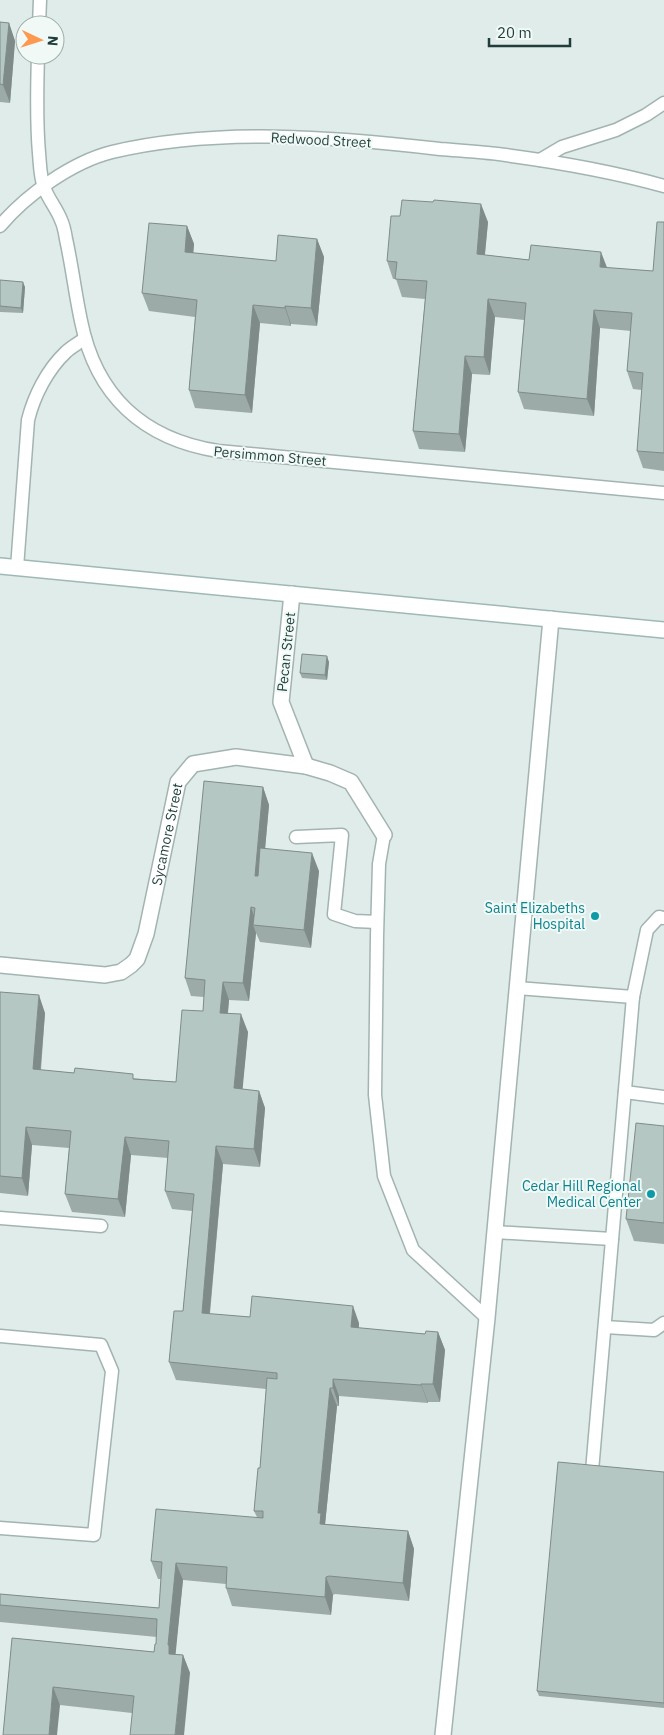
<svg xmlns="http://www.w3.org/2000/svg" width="664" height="1735" font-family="'IBM Plex Sans',sans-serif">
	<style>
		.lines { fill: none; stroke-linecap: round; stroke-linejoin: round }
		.lane-casing { stroke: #a2b4b1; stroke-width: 15 }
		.street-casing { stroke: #a2b4b1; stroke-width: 18 }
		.secondary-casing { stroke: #9eb9b4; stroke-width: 18 }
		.lane { stroke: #fff; stroke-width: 12 }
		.street { stroke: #fff; stroke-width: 15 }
		.secondary { stroke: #fff; stroke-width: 15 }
		.wall { fill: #9caba8 }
		.shaded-wall { fill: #7f8b88 }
		.building { fill: #b5c7c3; stroke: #7f8b88 }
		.culture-dot { fill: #0f9aa8; stroke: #f1f9f6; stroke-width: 2 }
		.labels { text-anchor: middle; stroke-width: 4; stroke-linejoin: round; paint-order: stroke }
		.street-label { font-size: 14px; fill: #1f3e3b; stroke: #f1f9f6 }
		.culture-label { font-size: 14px; fill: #0d838f; stroke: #f1f9f6; text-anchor: end }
	</style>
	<rect width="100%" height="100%" fill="#e0ece9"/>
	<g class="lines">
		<g class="lane-casing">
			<g id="lane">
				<polyline points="39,25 40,0"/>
				<path d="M38 55C37 88 36 120 39 153 40 164 40 177 44 187 48 199 57 209 61 220 64 226 65 233 66 239 72 266 75 293 81 321 96 396 143 439 218 451L664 493"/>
				<polyline points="540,160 562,147 616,130 646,115 664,103"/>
				<path d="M0 226C26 195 72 162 112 152 217 127 335 137 440 149 464 151 488 152 512 156 563 163 614 172 664 186"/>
				<path d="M17 568 28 420C34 396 47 370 66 352 71 347 79 343 85 338"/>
				<polyline points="384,835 379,864 377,936 375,1095 384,1176 413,1250 487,1318"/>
				<polyline points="296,837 342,835 334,914 355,921 377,922"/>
				<polyline points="517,988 633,997 647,930 659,917 664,918"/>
				<polyline points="625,1092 664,1097"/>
				<polyline points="0,1218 101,1226"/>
				<polyline points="495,1232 612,1239"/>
				<polyline points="605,1327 654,1330 664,1323"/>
				<polyline points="0,1336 101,1345 112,1371 94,1535 0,1528"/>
				<polyline points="592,1471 633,997"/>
			</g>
		</g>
		<g class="street-casing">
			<g id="street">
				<polyline points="292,594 281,702 306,766"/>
				<path id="s1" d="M0 965 105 975 121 972 131 965 137 959 146 934 178 782 193 764 236 757 306 766 330 773 351 782 384 835"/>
				<polyline points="443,1735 487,1318 551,619"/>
			</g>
		</g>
		<g class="secondary-casing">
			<polyline id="secondary" points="0,566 664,630"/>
		</g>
		<use href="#lane" class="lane"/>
		<use href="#street" class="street"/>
		<use href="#secondary" class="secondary"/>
	</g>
	<g class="wall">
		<polygon points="0,22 9,23 15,41 10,103 0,102"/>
		<polygon points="433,202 488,222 485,255 607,268 653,271 664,222 664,471 643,468 637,451 642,390 633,389 627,371 631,331 600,328 594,416 524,409 518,392 524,320 495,317 490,375 472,374 465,452 419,449 413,431 425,299 402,297 396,279 393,279 387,261 400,216"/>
		<polygon points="187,226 194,244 193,253 276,261 317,239 324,257 317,326 291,324 291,326 260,323 252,413 195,408 189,390 195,317 149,311 142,293"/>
		<polygon points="0,280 25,287 23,313 0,312"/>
		<polygon points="329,662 327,680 302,678 300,673"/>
		<polygon points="263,787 269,805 265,849 319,871 311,948 260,942 256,933 249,1001 229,1000 228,1013 248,1032 242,1089 259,1091 265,1108 260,1167 223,1164 210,1314 250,1317 359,1323 359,1328 425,1334 438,1332 445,1350 440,1402 428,1402 428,1403 339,1396 339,1406 337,1406 325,1524 408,1531 414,1549 409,1601 335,1594 333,1595 331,1615 232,1606 226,1588 226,1584 183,1580 175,1654 183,1655 190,1673 132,1713 60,1705 12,1638 154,1652 156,1644 157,1637 0,1622 0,1594 159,1608 161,1579 158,1579 151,1561 257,1517 254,1511 260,1468 266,1389 176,1380 169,1362 183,1311 192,1211 172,1209 165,1191 168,1158 131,1155 125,1217 72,1212 65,1194 69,1148 32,1145 28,1196 0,1193 0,992 45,1013 41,1070 176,1082 203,1011 204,997 191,996 185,978"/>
		<polygon points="664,1126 664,1244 634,1241 626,1219"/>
		<polygon points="664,1472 664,1708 539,1696 537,1691"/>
	</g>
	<g class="shaded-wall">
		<polygon points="9,23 15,41 10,103 3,85"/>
		<polygon points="481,204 488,222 483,272 477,254"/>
		<polygon points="187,226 194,244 192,270 185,252"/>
		<polygon points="317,239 324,257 317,326 311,308"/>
		<polygon points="601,252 608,270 600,267"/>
		<polygon points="23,282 25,287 23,313 21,308"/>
		<polygon points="488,299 495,317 490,375 484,357"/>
		<polygon points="253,305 260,323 252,413 245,395"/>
		<polygon points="285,306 291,324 291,326 285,308"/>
		<polygon points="594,310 600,328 594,416 587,399"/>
		<polygon points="465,356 472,374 465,452 459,434"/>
		<polygon points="327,656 329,662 327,680 325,675"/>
		<polygon points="263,787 269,805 261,894 255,876"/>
		<polygon points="312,853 319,871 311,948 304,930"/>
		<polygon points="251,907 257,925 253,925 256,933 249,1001 243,983"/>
		<polygon points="223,982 229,1000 226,1031 220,1013"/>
		<polygon points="39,995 45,1013 39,1087 33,1069"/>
		<polygon points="241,1014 248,1032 241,1106 234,1088"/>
		<polygon points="259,1091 265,1108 260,1167 254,1149"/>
		<polygon points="26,1127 32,1145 28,1196 22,1178"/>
		<polygon points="125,1137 131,1155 125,1217 118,1199"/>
		<polygon points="216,1146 223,1164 208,1331 202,1313"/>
		<polygon points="353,1306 359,1323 358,1345 351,1327"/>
		<polygon points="438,1332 445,1350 440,1402 433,1384"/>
		<polygon points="333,1379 339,1396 339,1406 333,1388"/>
		<polygon points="421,1384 428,1402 428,1403 421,1385"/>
		<polygon points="330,1388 337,1406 325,1525 320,1524 318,1513"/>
		<polygon points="408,1531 414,1549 409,1601 403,1583"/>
		<polygon points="176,1563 183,1580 175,1660 169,1654 168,1645"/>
		<polygon points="326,1577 333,1595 331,1615 325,1597"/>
		<polygon points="183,1655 190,1673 184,1735 175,1735"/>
		<polygon points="53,1687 60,1705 57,1735 49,1735"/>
	</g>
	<g class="building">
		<polygon points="0,22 9,23 3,85 0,84"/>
		<polygon points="402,200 433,202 434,200 481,204 477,254 529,260 531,245 601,252 600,267 653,271 657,222 664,222 664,453 637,451 643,373 627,371 632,313 594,310 587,399 518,392 526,303 488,299 484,357 465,356 459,434 413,431 427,281 395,279 397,262 387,261 391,216 400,216"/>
		<polygon points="149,223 187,226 185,252 276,261 278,235 317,239 311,308 285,306 285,308 253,305 245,395 189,390 197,300 142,293"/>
		<polygon points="0,280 23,282 21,308 0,306"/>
		<polygon points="302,654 327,656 325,675 300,673"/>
		<polygon points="204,781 263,787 255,876 258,876 260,848 312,853 304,930 253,925 255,908 251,907 243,983 223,982 220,1013 241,1014 234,1088 259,1091 254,1149 216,1146 202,1313 250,1317 252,1296 353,1306 351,1327 425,1334 426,1331 438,1332 433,1384 421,1384 421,1385 333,1379 333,1388 330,1388 318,1513 321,1513 320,1524 408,1531 403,1583 329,1576 326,1577 325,1597 226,1588 227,1567 176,1563 168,1645 169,1645 169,1654 183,1655 175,1735 130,1735 134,1696 53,1687 49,1735 3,1735 12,1638 154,1652 155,1644 156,1644 157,1619 0,1605 0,1594 159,1608 162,1562 151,1561 156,1509 263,1518 263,1511 254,1511 258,1468 260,1468 267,1378 277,1379 277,1373 169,1362 174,1311 183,1311 194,1194 165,1191 169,1141 125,1137 118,1199 65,1194 71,1131 26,1127 22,1178 0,1176 0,992 39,995 33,1069 74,1073 75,1068 133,1074 133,1079 176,1082 182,1010 203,1011 205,980 185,978"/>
		<polygon points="636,1123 664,1126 664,1223 626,1219"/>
		<polygon points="558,1462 664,1472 664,1703 537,1691"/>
	</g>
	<g class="culture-dot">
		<circle cx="595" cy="916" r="5"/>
		<circle cx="651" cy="1194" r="5"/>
	</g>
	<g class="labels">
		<g class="street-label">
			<text transform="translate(321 140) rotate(3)" y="5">Redwood Street</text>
			<text transform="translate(270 456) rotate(5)" y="5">Persimmon Street</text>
			<text transform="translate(286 652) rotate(-84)" y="5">Pecan Street</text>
			<text dy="5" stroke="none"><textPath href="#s1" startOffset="271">Sycamore Street</textPath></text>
		</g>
		<g class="culture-label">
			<text x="585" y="913">Saint Elizabeths<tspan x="585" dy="16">Hospital</tspan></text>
			<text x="641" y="1191">Cedar Hill Regional<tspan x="641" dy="16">Medical Center</tspan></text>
		</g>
	</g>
	<g transform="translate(40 40) rotate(94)"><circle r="24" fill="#f1f9f6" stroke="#9daeab"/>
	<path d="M0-4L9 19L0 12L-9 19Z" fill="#fd984e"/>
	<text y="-8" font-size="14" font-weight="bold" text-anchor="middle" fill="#1f3e3b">N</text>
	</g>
	<path d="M489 38v8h81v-8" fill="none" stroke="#1f3e3b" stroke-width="2.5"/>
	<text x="497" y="38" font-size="15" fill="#1f3e3b" stroke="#f1f9f6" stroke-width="4" paint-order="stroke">20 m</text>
</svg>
